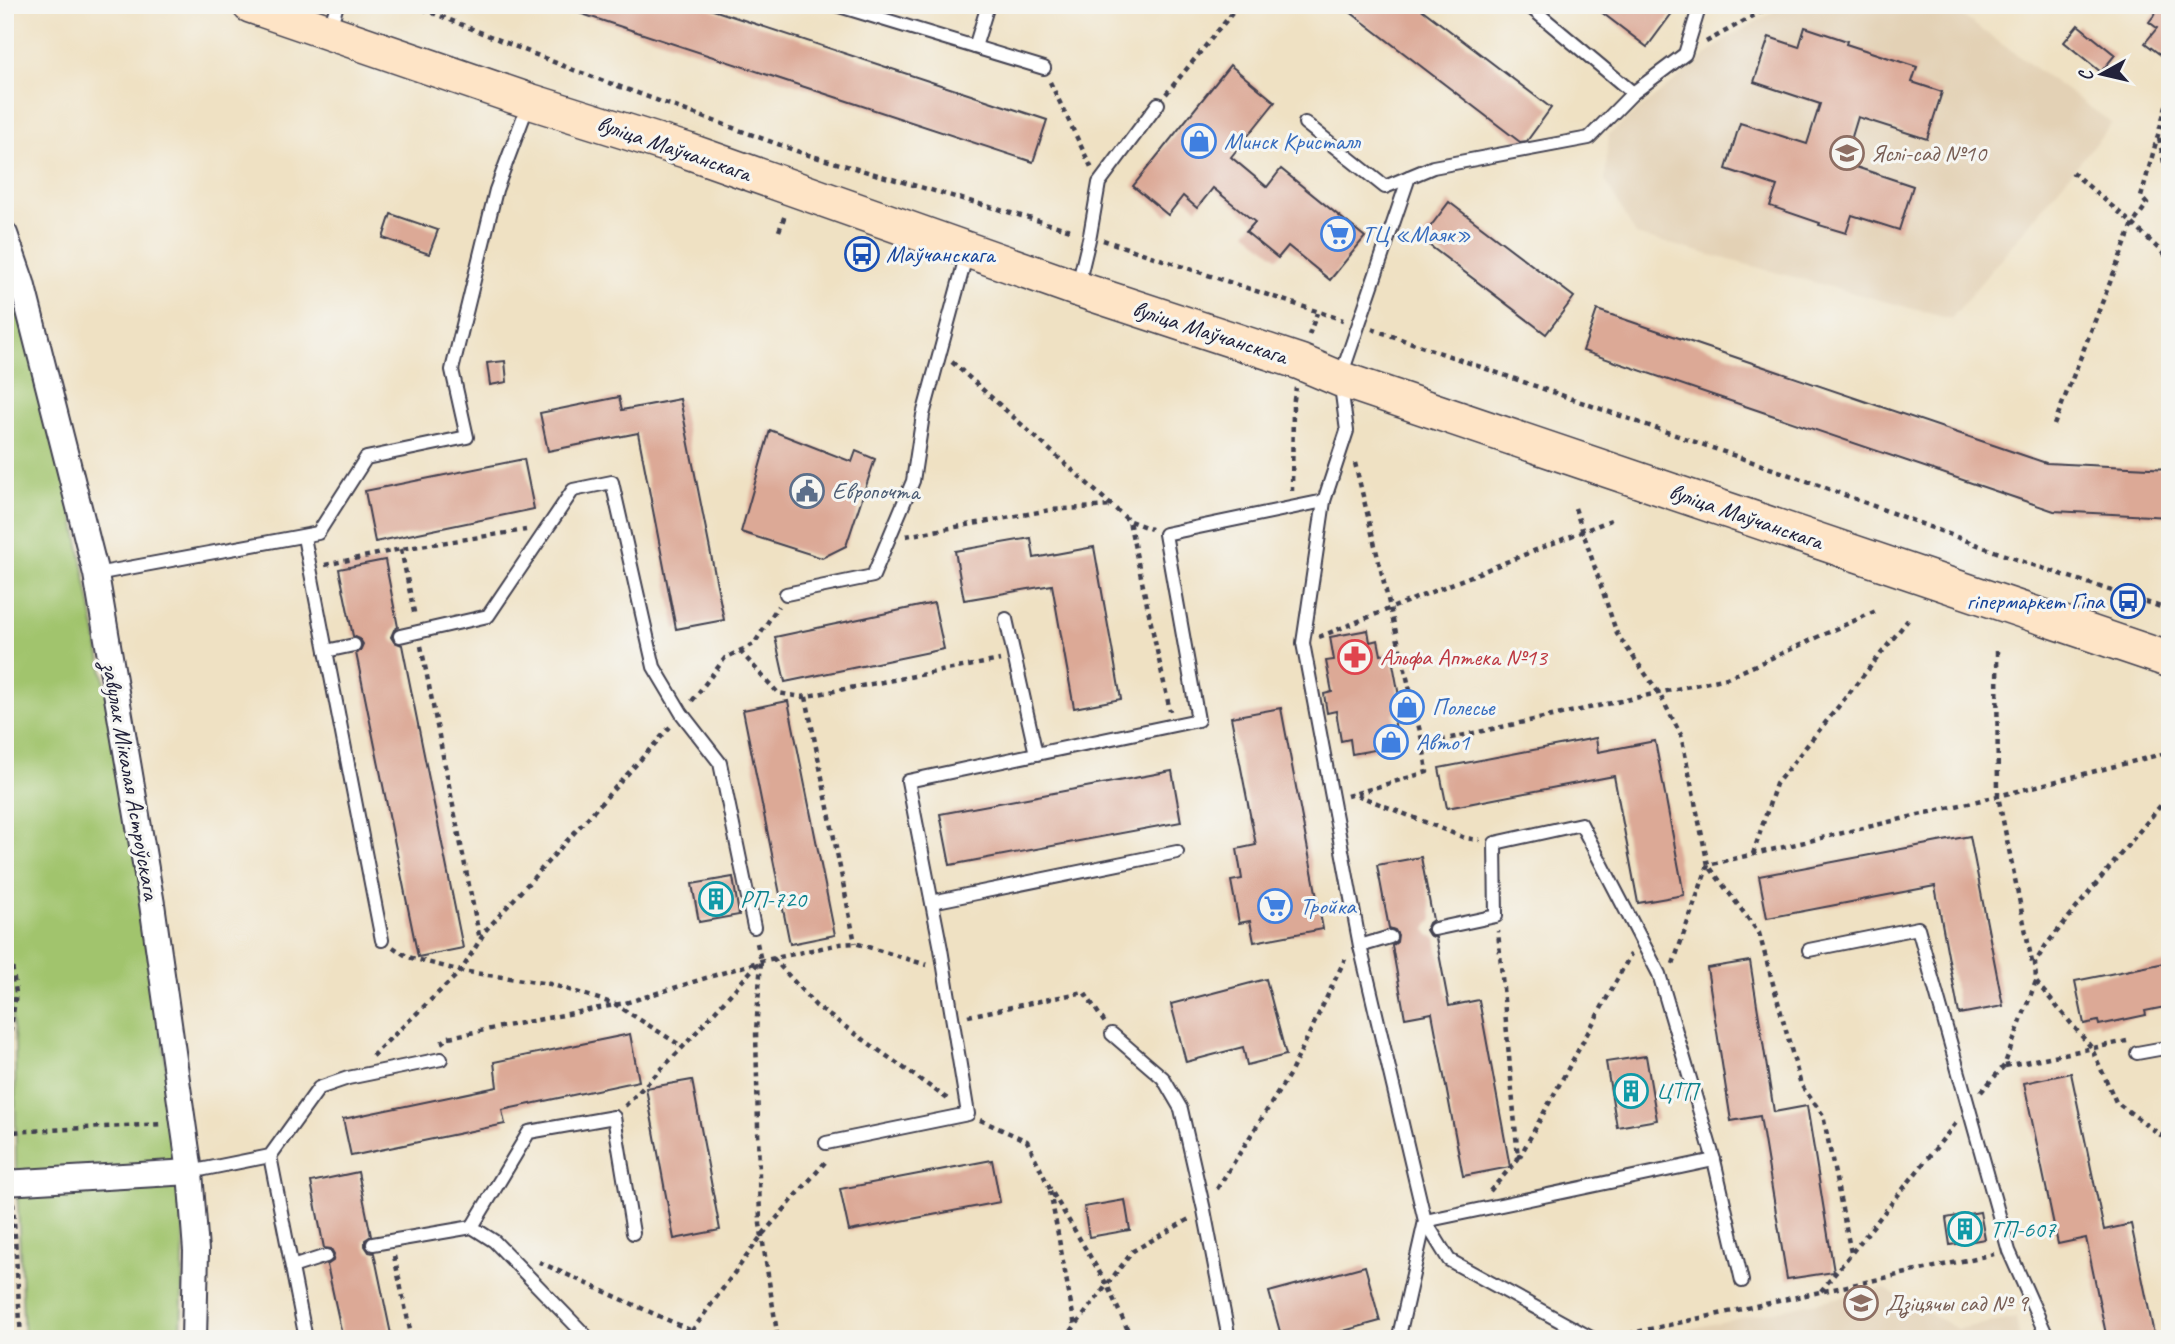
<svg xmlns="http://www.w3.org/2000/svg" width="2175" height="1344" font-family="Caveat,sans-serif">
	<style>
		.built { fill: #e3d1b5 }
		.green { fill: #a1c46d; stroke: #627354; stroke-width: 2 }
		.building { fill: #dca996 }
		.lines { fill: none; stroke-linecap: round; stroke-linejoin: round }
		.lane-casing { stroke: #413f4f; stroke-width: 16 }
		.street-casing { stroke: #413f4f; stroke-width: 28 }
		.secondary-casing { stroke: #413f4f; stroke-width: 38 }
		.path { stroke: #413f4f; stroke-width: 4.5; stroke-dasharray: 5 5; stroke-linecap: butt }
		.lane { stroke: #fff; stroke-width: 12 }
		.street { stroke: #fff; stroke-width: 24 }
		.secondary { stroke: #fee4c6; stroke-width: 35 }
		.labels { text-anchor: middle; stroke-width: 6; stroke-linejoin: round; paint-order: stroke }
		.shop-label { font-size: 24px; fill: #366cbe; stroke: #f6f6f2; text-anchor: start }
		.street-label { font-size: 24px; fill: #22223b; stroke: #f6f6f2 }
		.education-label { font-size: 24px; fill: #785e54; stroke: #f6f6f2; text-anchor: start }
		.transit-label { font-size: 24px; fill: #164399; stroke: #f6f6f2; text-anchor: start }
		.service-label { font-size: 24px; fill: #4e5e75; stroke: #f6f6f2; text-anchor: start }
		.health-label { font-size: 24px; fill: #be3a42; stroke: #f6f6f2; text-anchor: start }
		.culture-label { font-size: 24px; fill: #0d838f; stroke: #f6f6f2; text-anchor: start }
	</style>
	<rect width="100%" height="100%" fill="#f6f6f2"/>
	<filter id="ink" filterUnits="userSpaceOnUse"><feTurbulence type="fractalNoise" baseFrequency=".0143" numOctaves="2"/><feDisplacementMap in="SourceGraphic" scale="14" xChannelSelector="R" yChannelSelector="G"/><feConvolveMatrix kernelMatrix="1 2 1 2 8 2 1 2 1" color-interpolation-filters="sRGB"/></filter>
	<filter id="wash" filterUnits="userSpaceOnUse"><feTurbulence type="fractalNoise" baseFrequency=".00686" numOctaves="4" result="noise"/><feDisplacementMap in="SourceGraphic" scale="28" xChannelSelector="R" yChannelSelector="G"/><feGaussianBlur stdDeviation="1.57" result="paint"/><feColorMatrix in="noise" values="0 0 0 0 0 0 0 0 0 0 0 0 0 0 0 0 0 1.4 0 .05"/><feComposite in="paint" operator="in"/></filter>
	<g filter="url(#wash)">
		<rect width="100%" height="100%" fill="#efe1c3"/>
		<g class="built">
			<polygon points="1785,5 1947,5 2112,123 1951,319 1636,235 1605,180 1609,134 1726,39"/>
			<polygon points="1884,1288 1957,1329 2016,1318 2020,1339 1641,1339"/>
		</g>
		<polygon class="green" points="5,269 62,454 150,922 184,1227 181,1339 24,1339 16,1166 15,1043 5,962"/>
		<g id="blocks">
			<g class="building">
				<polygon points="568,5 698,5 1047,120 1033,162 567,9"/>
				<polygon points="1341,5 1416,5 1551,108 1527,141 1520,142"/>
				<polygon points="1592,5 1678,5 1647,47"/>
				<polygon points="2162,5 2170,5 2170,62 2145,43 2157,28 2149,22"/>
				<polygon points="2078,25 2115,55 2101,72 2064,42"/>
				<polygon points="1805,27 1847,41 1846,44 1917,67 1912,82 1942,92 1927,139 1858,117 1844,163 1913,186 1899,230 1852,215 1846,233 1819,225 1820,223 1770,206 1777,186 1726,169 1740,123 1807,144 1820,104 1754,82 1769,37 1799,47"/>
				<polygon points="1230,65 1275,102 1231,157 1267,187 1281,169 1365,237 1330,280 1288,246 1278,258 1246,232 1255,222 1213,188 1197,208 1183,196 1168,215 1133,186"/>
				<polygon points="1449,202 1574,297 1546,334 1421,239"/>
				<polygon points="391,214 438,230 429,254 383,238"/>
				<polygon points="1597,310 2046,463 2170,469 2170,517 2054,511 1583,351"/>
				<polygon points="505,361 507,382 490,385 487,363"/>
				<polygon points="619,397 622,410 680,399 724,620 676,629 638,433 548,451 540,413"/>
				<polygon points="770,430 852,462 856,451 875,459 846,546 822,558 741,532"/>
				<polygon points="524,459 534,509 375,542 365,491"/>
				<polygon points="1031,538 1034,558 1094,547 1121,699 1074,708 1052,585 964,600 955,551"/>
				<polygon points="385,560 398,627 394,630 391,637 394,642 402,645 463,948 418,957 356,653 360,651 363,644 360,639 353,636 339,569"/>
				<polygon points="934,603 944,649 785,682 775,637"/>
				<polygon points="1368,630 1370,642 1378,640 1381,655 1391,653 1402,712 1393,713 1396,730 1388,732 1391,747 1352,754 1350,739 1341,741 1336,711 1327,713 1324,694 1332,692 1326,661 1334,660 1330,637"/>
				<polygon points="788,701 835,935 790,944 743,710"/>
				<polygon points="1281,708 1323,929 1254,942 1250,921 1239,923 1231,881 1242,879 1237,849 1256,845 1231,717"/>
				<polygon points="1596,738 1598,752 1655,741 1684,895 1638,903 1614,776 1447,808 1439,768"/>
				<polygon points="1172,771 1181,822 950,865 940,814"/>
				<polygon points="1970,836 2003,1006 1959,1014 1935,886 1767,918 1759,876"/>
				<polygon points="1421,857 1433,920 1429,923 1426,930 1429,935 1436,938 1449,1006 1479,1000 1510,1167 1463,1176 1432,1013 1405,1018 1392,946 1397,942 1398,935 1395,930 1389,928 1377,865"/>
				<polygon points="733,877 739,915 699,922 692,884"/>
				<polygon points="1750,961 1774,1112 1807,1106 1834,1272 1787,1279 1760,1116 1731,1121 1707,968"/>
				<polygon points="2170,962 2170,1006 2145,1011 2146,1015 2099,1025 2098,1021 2084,1024 2075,981"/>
				<polygon points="1266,979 1286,1055 1247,1065 1243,1047 1186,1062 1171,1004"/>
				<polygon points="630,1034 639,1081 502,1110 505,1124 351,1156 343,1119 497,1087 494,1062"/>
				<polygon points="1646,1056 1657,1120 1617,1127 1606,1062"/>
				<polygon points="2071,1073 2104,1230 2131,1224 2155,1339 2107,1339 2086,1238 2058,1244 2024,1083"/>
				<polygon points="692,1080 720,1230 674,1239 646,1088"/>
				<polygon points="992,1160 1000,1202 849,1231 840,1189"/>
				<polygon points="358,1172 371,1236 365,1240 365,1246 369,1252 374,1253 392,1339 343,1339 327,1265 333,1261 334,1254 331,1249 324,1248 311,1182"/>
				<polygon points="1125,1200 1130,1230 1089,1237 1084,1207"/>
				<polygon points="1980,1212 1985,1239 1950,1245 1946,1218"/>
				<polygon points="1365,1266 1380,1321 1314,1339 1282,1339 1269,1292"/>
			</g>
		</g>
	</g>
	<g filter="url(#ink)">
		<use href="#blocks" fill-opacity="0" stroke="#413f4f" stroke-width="2"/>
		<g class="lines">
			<g class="lane-casing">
				<g id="lane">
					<polyline points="836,5 1044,68"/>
					<polyline points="1528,5 1633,93"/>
					<polyline points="329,31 337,5"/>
					<polyline points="975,47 988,5"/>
					<polyline points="1305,123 1385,187 1409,177"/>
					<polyline points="1078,285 1090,235 1099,183 1158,104"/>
					<polyline points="304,537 382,940"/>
					<polyline points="96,574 318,533 366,458 467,437 452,370 496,190 528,105"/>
					<polyline points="786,594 873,576 913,481 923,415 967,253"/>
					<polyline points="1006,619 1036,754"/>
					<polyline points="400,636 488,616 573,490 612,482 654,667 682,714 720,763 754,927"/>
					<polyline points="326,651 354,645"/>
					<polyline points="932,902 1177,852"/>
					<polyline points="1435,929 1496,916 1495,843 1581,824 1659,974 1714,1160 1742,1281"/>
					<polyline points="1360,946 1390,937"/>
					<polyline points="1809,950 1918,928 2009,1251 2048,1339"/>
					<polyline points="1112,1034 1163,1078 1181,1109 1204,1210 1229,1339"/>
					<polyline points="2137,1053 2170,1047"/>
					<polyline points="826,1143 968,1114 941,949 908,781 1198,720 1165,534 1324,501"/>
					<polyline points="270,1156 306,1339"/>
					<polyline points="190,1172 270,1156 319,1088 348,1078 441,1059"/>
					<polyline points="472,1227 529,1132 614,1117 633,1233"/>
					<polyline points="373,1244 472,1227 494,1241 589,1339"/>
					<polyline points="292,1267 326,1256"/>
					<polyline points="1395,1339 1399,1336 1425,1221 1714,1160"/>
					<polyline points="1593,1339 1449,1260 1425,1221 1360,946 1303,643 1324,501 1347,431 1340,379 1409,177 1433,167 1589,138 1633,93 1685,54 1700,5"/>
				</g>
			</g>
			<g class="street-casing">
				<g id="street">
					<polyline points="5,234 22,283 96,574 152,904 190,1172 196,1251 194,1339"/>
					<polyline points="5,1183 190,1172"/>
				</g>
			</g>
			<g class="secondary-casing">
				<polyline id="secondary" points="250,5 529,101 688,151 1078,289 1300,362 1340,379 2170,660"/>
			</g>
			<g class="path">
				<polyline points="413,5 571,69 805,154 1074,231"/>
				<polyline points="1706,42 1773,5"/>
				<polyline points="1050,82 1092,169"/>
				<polyline points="1166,94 1239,5"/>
				<polyline points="2159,138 2170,192"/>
				<polyline points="2072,172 2133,224 2170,260"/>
				<polyline points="779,231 785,215"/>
				<polyline points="1103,240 1343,320"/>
				<polyline points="1372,329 1807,481 2018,560 2170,610"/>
				<polyline points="1309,335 1317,313"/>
				<polyline points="952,362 1129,521 1170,711"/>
				<polyline points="2054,425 2133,224 2147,204 2141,197 2170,91"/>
				<polyline points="1355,463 1423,744"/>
				<polyline points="1292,491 1293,405 1296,388"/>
				<polyline points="1575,508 1617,634 1659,693 1681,735 1708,865 1759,933 1801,1085 1823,1115 1851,1253"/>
				<polyline points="1130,521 1151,529"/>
				<polyline points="906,536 1050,510 1112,506"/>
				<polyline points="401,549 415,617"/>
				<polyline points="325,565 401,549 526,530"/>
				<polyline points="1319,637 1611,520"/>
				<polyline points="421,646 480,940"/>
				<polyline points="740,651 778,693 802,697 1000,660"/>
				<polyline points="1997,651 1998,796 2033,967"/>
				<polyline points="806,697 855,943"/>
				<polyline points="692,701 725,658 754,644 778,606"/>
				<polyline points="1357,795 1465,838 1480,840"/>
				<polyline points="1347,796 1427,772 1423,744 1727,678 1878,610"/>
				<polyline points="1753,854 1776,784 1908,620"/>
				<polyline points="5,918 16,993 10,1035 6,1102 10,1132 162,1124"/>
				<polyline points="757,943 761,961 756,1031 760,1224 778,1339"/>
				<polyline points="393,947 408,957 461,971 550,984 615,1004 683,1047"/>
				<polyline points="773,958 816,1006 949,1100"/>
				<polyline points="1673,964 1708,865 1998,796 2170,752"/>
				<polyline points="2036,982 2091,1047 2116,1102 2170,1142"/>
				<polyline points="968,1016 1084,992 1105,1023"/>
				<polyline points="441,1043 449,1037 625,1003 761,961 840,944 855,943 927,965"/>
				<polyline points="372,1056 461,971 486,930 671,726"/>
				<polyline points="2005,1066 2127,1041"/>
				<polyline points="1981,1092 2004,1066 2036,981 2035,963 2046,945 2170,794"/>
				<polyline points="625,1106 683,1047 760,961"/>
				<polyline points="980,1120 1027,1141 1049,1187 1107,1285 1132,1339"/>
				<polyline points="7,1133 10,1132 11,1160"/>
				<polyline points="1519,1158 1631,954"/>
				<polyline points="1217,1189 1291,1072 1345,959"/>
				<polyline points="1050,1191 1075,1326"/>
				<polyline points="1490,1191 1518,1159 1498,931"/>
				<polyline points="13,1203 21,1339"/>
				<polyline points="394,1256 412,1339"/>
				<polyline points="539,1262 690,1330 703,1339"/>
				<polyline points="1821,1291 1956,1123"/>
				<polyline points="1609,1338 1994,1254"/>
				<polyline points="686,1339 762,1235 828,1159"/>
				<polyline points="1065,1339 1133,1251 1191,1218"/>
			</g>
			<use href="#lane" class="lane"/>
			<use href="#street" class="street"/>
			<use href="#secondary" class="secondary"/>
		</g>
	</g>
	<defs>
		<g id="shop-ring" transform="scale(1.75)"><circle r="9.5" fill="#f6f6f2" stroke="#3f7fe0" stroke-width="1.5"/><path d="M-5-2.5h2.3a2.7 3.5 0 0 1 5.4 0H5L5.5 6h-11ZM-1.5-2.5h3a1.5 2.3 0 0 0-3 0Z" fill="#3f7fe0"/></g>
		<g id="school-ring" transform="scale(1.75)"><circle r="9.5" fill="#f6f6f2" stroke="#8d6e63" stroke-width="1.5"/><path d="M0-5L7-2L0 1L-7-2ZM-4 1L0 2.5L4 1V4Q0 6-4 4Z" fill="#8d6e63"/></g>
		<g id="supermarket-ring" transform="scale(1.75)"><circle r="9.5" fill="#f6f6f2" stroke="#3f7fe0" stroke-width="1.5"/><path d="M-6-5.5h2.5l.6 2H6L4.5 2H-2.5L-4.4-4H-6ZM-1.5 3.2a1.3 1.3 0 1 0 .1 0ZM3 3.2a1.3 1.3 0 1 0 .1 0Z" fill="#3f7fe0"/></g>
		<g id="bus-ring" transform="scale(1.75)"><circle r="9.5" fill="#f6f6f2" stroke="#1a4fb4" stroke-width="1.5"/><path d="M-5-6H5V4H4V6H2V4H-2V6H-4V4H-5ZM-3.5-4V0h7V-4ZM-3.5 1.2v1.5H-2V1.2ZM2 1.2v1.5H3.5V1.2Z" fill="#1a4fb4"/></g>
		<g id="civic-ring" transform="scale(1.75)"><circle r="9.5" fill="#f6f6f2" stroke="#5c6f8a" stroke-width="1.5"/><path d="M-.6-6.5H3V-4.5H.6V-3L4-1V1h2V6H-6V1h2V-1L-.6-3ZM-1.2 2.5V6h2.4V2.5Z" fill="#5c6f8a"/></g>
		<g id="pharmacy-ring" transform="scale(1.75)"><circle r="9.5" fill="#f6f6f2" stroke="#e0444e" stroke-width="1.5"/><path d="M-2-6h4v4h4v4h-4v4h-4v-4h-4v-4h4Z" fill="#e0444e"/></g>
		<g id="building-ring" transform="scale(1.75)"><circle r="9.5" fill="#f6f6f2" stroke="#0f9aa8" stroke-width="1.5"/><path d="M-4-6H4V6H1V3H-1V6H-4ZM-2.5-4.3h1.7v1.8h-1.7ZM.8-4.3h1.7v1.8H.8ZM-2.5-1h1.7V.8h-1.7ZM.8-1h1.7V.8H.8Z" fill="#0f9aa8"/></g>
	</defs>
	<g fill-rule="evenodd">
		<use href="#shop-ring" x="1199" y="141"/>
		<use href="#school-ring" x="1847" y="153"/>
		<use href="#supermarket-ring" x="1338" y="234"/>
		<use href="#bus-ring" x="862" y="254"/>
		<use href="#civic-ring" x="807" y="491"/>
		<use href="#bus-ring" x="2128" y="601"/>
		<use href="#pharmacy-ring" x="1355" y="657"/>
		<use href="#shop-ring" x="1407" y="707"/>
		<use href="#shop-ring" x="1391" y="742"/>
		<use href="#building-ring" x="716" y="899"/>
		<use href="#supermarket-ring" x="1275" y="906"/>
		<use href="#building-ring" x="1631" y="1091"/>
		<use href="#building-ring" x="1965" y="1229"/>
		<use href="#school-ring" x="1861" y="1303"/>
	</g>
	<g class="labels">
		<g class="shop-label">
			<text x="1224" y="149">Минск Кристалл</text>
			<text x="1362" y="242">ТЦ «Маяк»</text>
			<text x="1432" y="715">Полесье</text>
			<text x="1416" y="750">Авто1</text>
			<text x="1300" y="914">Тройка</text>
		</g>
		<g class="street-label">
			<text transform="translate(674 148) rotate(19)" y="8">вуліца Маўчанскага</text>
			<text transform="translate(1210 332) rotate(18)" y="8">вуліца Маўчанскага</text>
			<text transform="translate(1746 516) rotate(19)" y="8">вуліца Маўчанскага</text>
			<text transform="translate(131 781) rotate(80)" y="8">завулак Мікалая Астроўскага</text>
		</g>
		<g class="education-label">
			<text x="1871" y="161">Яслі-сад №10</text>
			<text x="1885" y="1311">Дзіцячы сад № 9</text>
		</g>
		<g class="transit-label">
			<text x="886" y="262">Маўчанскага</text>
			<text x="2104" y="609" text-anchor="end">гіпермаркет Гіпа</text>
		</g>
		<g class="service-label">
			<text x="832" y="499">Европочта</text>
		</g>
		<g class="health-label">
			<text x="1380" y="665">Альфа Аптека №13</text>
		</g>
		<g class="culture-label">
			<text x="740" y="907">РП-720</text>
			<text x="1656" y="1099">ЦТП</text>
			<text x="1990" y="1237">ТП-607</text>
		</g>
	</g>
	<rect width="2175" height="1344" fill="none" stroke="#f6f6f2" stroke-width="28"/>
	<g transform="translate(2102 74) rotate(262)" stroke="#f6f6f2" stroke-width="5" paint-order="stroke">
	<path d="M0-5L12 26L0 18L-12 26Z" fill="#22223b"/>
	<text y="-10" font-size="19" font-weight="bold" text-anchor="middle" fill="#22223b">С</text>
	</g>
</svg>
